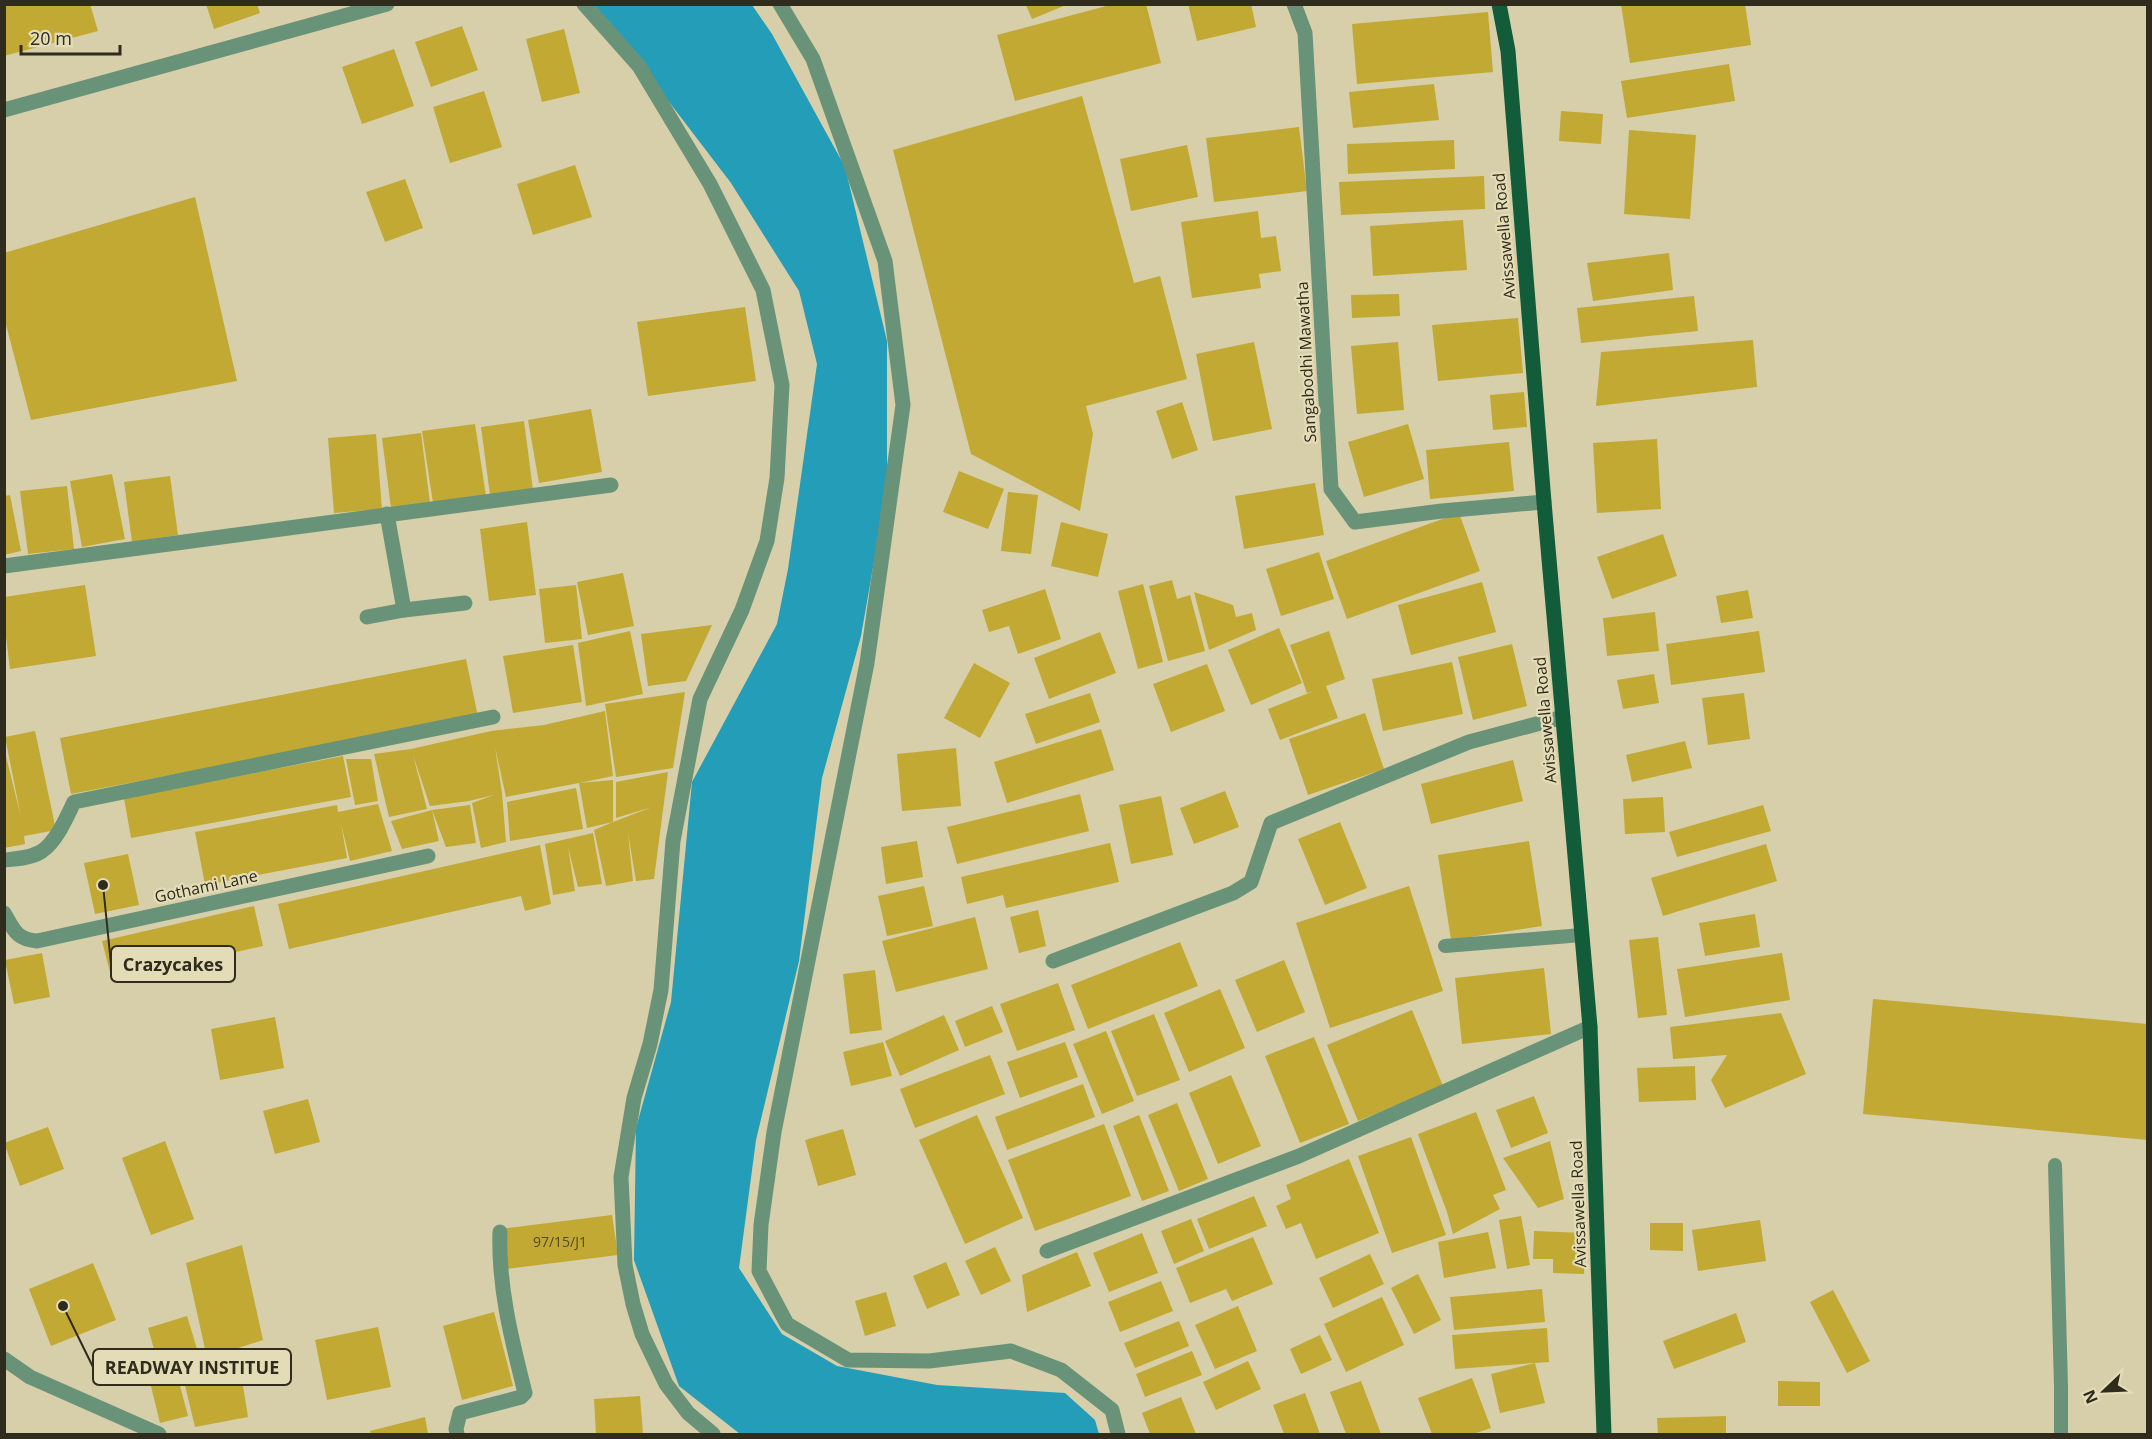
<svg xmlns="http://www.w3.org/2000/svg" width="2152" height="1439" font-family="'Open Sans',sans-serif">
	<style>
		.water { fill: #239db8 }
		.building { fill: #c1a934 }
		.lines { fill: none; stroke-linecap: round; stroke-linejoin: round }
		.lane { stroke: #699379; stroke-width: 14 }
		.street { stroke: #699379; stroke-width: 15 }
		.primary { stroke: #135c39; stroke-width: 15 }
		.labels { text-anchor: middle; stroke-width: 4.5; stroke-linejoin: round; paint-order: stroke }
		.number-label { font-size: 14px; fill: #544a23 }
		.street-label { font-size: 16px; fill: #2f2b1d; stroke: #e4dcb6 }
		.leader { fill: none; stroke: #2f2b1d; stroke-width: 2 }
		.callout-dot { fill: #2f2b1d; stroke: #e4dcb6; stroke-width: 2 }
		.callout { fill: #e4dcb6; stroke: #2f2b1d; stroke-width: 2 }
		.callout-label { font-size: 18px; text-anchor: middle; font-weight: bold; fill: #2f2b1d }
	</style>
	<rect width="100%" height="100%" fill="#d7cfa9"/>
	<polygon class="water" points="595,5 752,5 772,34 845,167 887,341 887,487 861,636 822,778 799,961 756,1140 739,1268 782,1334 837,1366 937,1385 1065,1393 1095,1420 1099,1434 740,1434 679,1386 634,1260 636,1128 671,1002 692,782 777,624 788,569 817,364 799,291 731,183"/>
	<g class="building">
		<polygon points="4,4 90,4 98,31 4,56"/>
		<polygon points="206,4 257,4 260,13 214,29"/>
		<polygon points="1114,4 1146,4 1161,63 1015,101 997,35"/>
		<polygon points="1188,4 1251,4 1256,27 1197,41"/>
		<polygon points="1621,4 1745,4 1751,45 1630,63"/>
		<polygon points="1026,5 1066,5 1032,19"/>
		<polygon points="1488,12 1493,72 1357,84 1352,24"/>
		<polygon points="462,26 478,70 431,87 415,42"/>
		<polygon points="564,29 580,93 542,102 526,39"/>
		<polygon points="394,49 414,106 362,124 342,67"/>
		<polygon points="1729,64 1735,101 1627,118 1621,81"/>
		<polygon points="1434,84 1439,120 1353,128 1349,92"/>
		<polygon points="484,91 502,147 450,163 433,107"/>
		<polygon points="1082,96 1134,283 1160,276 1187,379 1086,406 1093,434 1080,511 971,454 893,150"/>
		<polygon points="1561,111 1603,114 1601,144 1559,141"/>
		<polygon points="1299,127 1307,191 1214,202 1206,138"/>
		<polygon points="1629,130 1696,135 1690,219 1624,214"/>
		<polygon points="1454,140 1455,169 1348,174 1347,144"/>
		<polygon points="1187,145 1198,197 1131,211 1120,159"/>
		<polygon points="575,165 592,217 533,235 517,184"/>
		<polygon points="1484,176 1485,209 1341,215 1339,182"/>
		<polygon points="405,179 423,228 385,242 366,192"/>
		<polygon points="195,197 237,381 31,420 4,317 4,253"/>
		<polygon points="1258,211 1261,238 1276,236 1281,271 1259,274 1261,288 1192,298 1181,222"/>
		<polygon points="1463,220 1467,270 1373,276 1370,226"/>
		<polygon points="1669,253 1673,290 1593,301 1587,263"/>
		<polygon points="1399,294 1400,316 1352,318 1351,295"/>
		<polygon points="1694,296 1698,331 1581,343 1577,308"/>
		<polygon points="745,307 756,381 648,396 637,322"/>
		<polygon points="1518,318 1523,373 1438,381 1432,325"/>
		<polygon points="1753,340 1757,387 1596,406 1601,352"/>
		<polygon points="1254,342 1272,429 1213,441 1196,354"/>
		<polygon points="1398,342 1404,410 1357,414 1351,346"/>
		<polygon points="1524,392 1527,427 1493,430 1490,395"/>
		<polygon points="1182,402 1198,450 1172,459 1156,411"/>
		<polygon points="591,409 602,472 539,483 528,420"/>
		<polygon points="524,421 533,490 490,495 481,427"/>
		<polygon points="475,424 486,496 433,503 422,431"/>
		<polygon points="1408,424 1424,479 1364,497 1348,442"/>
		<polygon points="421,433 430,503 391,508 382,438"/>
		<polygon points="376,434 382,509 334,513 328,438"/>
		<polygon points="1657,439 1661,509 1597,513 1593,443"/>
		<polygon points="1509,442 1514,491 1430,499 1426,450"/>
		<polygon points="959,471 1004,489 988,529 943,512"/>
		<polygon points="112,474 125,539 82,547 70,481"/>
		<polygon points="170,476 178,535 132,542 124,482"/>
		<polygon points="1315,483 1324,535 1244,549 1235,496"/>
		<polygon points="67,486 74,549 28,554 20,491"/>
		<polygon points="1008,492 1038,495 1031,554 1001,551"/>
		<polygon points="10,495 21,551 4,555 4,496"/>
		<polygon points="1459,513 1480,571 1347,619 1326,561"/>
		<polygon points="527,522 536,595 489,601 480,529"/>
		<polygon points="1061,522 1108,534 1098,577 1051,566"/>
		<polygon points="1663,534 1677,576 1612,599 1597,557"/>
		<polygon points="1319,552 1334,599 1281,616 1266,569"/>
		<polygon points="623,573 634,626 588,635 577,582"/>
		<polygon points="1172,580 1177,599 1190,595 1205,651 1168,661 1149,586"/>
		<polygon points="1482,582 1496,632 1411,655 1398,605"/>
		<polygon points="1143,584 1163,662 1138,669 1118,591"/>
		<polygon points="85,585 96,656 10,669 4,621 4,597"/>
		<polygon points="576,585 582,639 545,643 539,589"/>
		<polygon points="1045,589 1061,639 1018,654 1009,626 989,632 982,610"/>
		<polygon points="1748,590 1753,618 1721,623 1716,596"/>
		<polygon points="1194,592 1233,605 1236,617 1252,613 1256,630 1209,650"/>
		<polygon points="1655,612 1659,651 1607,656 1603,618"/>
		<polygon points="712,625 686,681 648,686 641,634"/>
		<polygon points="1279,628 1302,683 1251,705 1228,650"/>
		<polygon points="630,631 643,694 586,706 578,643"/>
		<polygon points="1329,631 1345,679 1326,686 1338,718 1280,740 1268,709 1314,691 1307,693 1290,645"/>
		<polygon points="1759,631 1765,672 1671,685 1666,644"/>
		<polygon points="1100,632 1116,673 1049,699 1034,658"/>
		<polygon points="1512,644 1527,706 1473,720 1458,657"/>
		<polygon points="573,645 582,702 513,713 503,656"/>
		<polygon points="466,659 478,717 71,794 60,738"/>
		<polygon points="1452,662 1463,714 1383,731 1372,679"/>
		<polygon points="974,663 1010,683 980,738 944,718"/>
		<polygon points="1207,664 1225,711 1171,732 1153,684"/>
		<polygon points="1654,674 1659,703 1623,709 1617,680"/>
		<polygon points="685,692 673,768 616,777 605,704"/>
		<polygon points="1090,693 1100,722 1036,744 1025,714"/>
		<polygon points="1744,693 1750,739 1708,745 1702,698"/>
		<polygon points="605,711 613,776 579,783 613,780 613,822 652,807 616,818 616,782 668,772 654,879 636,881 628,833 633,881 606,886 594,830 613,822 587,828 579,783 506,797 495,747 502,793 506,842 481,848 472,803 494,795 469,801 430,806 413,755 427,809 389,817 374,754 411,749 491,731 544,725"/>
		<polygon points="1365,713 1384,769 1308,795 1289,739"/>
		<polygon points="1101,729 1114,770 1007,803 994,762"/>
		<polygon points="35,731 56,830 24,836 25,844 4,848 4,748 21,817 5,737"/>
		<polygon points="1685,741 1692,768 1632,782 1626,755"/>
		<polygon points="956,748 961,806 902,811 897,754"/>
		<polygon points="343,756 351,797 131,838 124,798"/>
		<polygon points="346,759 371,759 378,801 355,805"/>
		<polygon points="1513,760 1523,801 1431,824 1421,784"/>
		<polygon points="576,788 583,829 510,841 507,802"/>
		<polygon points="1225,791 1239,827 1194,844 1180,808"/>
		<polygon points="1080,794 1089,831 957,864 947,827"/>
		<polygon points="1161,796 1173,855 1131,864 1119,805"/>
		<polygon points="1663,797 1665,832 1625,834 1623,799"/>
		<polygon points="378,804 392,851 350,861 341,824 347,858 205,885 195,832 337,805 338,812"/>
		<polygon points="470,805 476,843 446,847 432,810 439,841 402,849 391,821 432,810"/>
		<polygon points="1763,805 1771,831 1677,857 1669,832"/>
		<polygon points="1340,822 1367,888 1325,905 1298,839"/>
		<polygon points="593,833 602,884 578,887 568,847 575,891 553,895 545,844"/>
		<polygon points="917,841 923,877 886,884 881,847"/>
		<polygon points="1529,841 1542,926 1451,940 1438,855"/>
		<polygon points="1110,843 1119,882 1006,908 1003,895 967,904 961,877"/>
		<polygon points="1766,844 1777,881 1663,916 1651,878"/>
		<polygon points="540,845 551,904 525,911 521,896 289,949 278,904"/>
		<polygon points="128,854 139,905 95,914 84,863"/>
		<polygon points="924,886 933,926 887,936 878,896"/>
		<polygon points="1409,886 1443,991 1330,1028 1296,923"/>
		<polygon points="254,906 263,946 112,980 102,941"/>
		<polygon points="1038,910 1046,946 1019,953 1010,917"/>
		<polygon points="1755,914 1760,947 1705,956 1699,923"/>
		<polygon points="975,917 988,969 896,992 882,941"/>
		<polygon points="1658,937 1667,1015 1638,1018 1629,940"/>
		<polygon points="1180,942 1198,986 1088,1029 1071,985"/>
		<polygon points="42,953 50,997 14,1004 5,960"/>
		<polygon points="1782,953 1790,1000 1685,1017 1677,969"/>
		<polygon points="1284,960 1305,1012 1257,1032 1235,980"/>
		<polygon points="1544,968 1551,1034 1462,1044 1455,978"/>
		<polygon points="875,970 882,1030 850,1034 843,974"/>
		<polygon points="1058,983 1075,1030 1017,1051 1000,1004"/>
		<polygon points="1220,989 1245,1048 1189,1072 1164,1013"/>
		<polygon points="1873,999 2148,1024 2148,1140 1863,1114"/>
		<polygon points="992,1006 1003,1032 965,1047 955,1021"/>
		<polygon points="1412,1010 1443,1086 1358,1121 1327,1045"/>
		<polygon points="1781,1013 1806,1074 1725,1108 1711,1080 1727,1055 1673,1059 1670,1027"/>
		<polygon points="1154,1014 1180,1080 1137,1096 1111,1031"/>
		<polygon points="944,1015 959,1050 900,1076 885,1041"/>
		<polygon points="275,1017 284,1068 220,1080 211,1029"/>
		<polygon points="1106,1031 1134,1101 1102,1114 1073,1044"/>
		<polygon points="1314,1037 1349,1124 1300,1143 1265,1056"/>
		<polygon points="883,1042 892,1076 851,1086 843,1052"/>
		<polygon points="1065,1042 1078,1077 1020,1098 1007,1062"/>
		<polygon points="990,1055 1005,1094 915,1128 900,1089"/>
		<polygon points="1695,1066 1696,1100 1639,1102 1637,1068"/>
		<polygon points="1231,1075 1261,1146 1218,1164 1189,1093"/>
		<polygon points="1083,1084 1095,1117 1007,1150 995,1117"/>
		<polygon points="1534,1096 1548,1133 1511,1148 1496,1110"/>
		<polygon points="308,1099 320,1142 275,1154 263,1111"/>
		<polygon points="1177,1103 1208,1179 1179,1191 1148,1115"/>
		<polygon points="1476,1112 1506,1190 1493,1195 1500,1209 1453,1234 1447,1212 1418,1134"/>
		<polygon points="977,1115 1023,1218 965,1244 919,1140"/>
		<polygon points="1139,1115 1169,1191 1142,1201 1113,1126"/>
		<polygon points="1104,1124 1131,1196 1035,1231 1008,1160"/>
		<polygon points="48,1127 64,1169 20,1186 4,1143"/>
		<polygon points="843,1129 856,1175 818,1186 805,1140"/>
		<polygon points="1411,1137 1446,1235 1392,1253 1358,1156"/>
		<polygon points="165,1141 194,1219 151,1235 122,1158"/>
		<polygon points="1550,1141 1564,1199 1538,1208 1503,1158"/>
		<polygon points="1349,1159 1379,1233 1316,1259 1301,1223 1286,1229 1276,1206 1291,1199 1286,1185"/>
		<polygon points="1254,1196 1267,1226 1209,1249 1197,1219"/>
		<polygon points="612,1215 618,1255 507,1269 501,1229"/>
		<polygon points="1521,1216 1530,1265 1507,1269 1499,1220"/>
		<polygon points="1191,1219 1204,1251 1174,1264 1161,1231"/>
		<polygon points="1760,1220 1766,1261 1698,1271 1692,1230"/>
		<polygon points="1650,1223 1683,1223 1683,1251 1650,1250"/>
		<polygon points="1534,1231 1585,1233 1584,1274 1553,1273 1553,1259 1533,1259"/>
		<polygon points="1488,1232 1496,1268 1444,1278 1438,1242"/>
		<polygon points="1142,1233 1158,1273 1109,1292 1093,1253"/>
		<polygon points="1253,1237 1273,1284 1232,1301 1226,1289 1190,1303 1176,1268"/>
		<polygon points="242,1245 263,1340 207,1358 186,1263"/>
		<polygon points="995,1247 1011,1281 981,1295 965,1261"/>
		<polygon points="1077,1252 1091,1286 1027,1312 1022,1275"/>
		<polygon points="1370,1254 1384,1284 1333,1308 1319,1278"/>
		<polygon points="946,1262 960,1295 927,1309 913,1276"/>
		<polygon points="93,1263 116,1320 51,1346 29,1289"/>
		<polygon points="1418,1274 1441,1320 1414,1334 1391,1288"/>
		<polygon points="1161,1281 1173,1311 1120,1332 1108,1302"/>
		<polygon points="1542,1289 1545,1322 1454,1330 1450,1297"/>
		<polygon points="1833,1290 1870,1361 1847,1373 1810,1302"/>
		<polygon points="886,1292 896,1326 865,1336 855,1301"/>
		<polygon points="1382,1297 1404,1345 1346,1372 1324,1324"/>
		<polygon points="1238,1306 1257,1351 1215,1369 1195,1325"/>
		<polygon points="494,1312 513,1386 462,1400 443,1326"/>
		<polygon points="1736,1313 1746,1342 1674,1369 1663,1341"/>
		<polygon points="187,1316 201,1362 159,1366 148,1328"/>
		<polygon points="1179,1321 1189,1346 1135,1368 1124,1343"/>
		<polygon points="378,1327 391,1387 327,1400 315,1340"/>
		<polygon points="1547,1328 1549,1362 1455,1369 1452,1335"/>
		<polygon points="1320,1335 1332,1360 1301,1374 1290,1349"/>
		<polygon points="1192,1351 1202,1375 1145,1397 1136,1374"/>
		<polygon points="238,1355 248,1417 195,1427 182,1373"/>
		<polygon points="1248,1361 1261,1389 1216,1410 1203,1382"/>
		<polygon points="1535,1363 1545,1403 1500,1413 1491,1374"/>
		<polygon points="175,1367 188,1416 160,1423 148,1374"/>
		<polygon points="1472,1378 1491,1428 1473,1434 1432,1434 1418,1398"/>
		<polygon points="1361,1381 1381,1434 1346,1434 1330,1392"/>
		<polygon points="1778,1381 1820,1382 1820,1406 1778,1406"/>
		<polygon points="1305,1393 1320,1434 1284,1434 1273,1405"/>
		<polygon points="640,1396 643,1434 596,1434 594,1399"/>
		<polygon points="1181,1397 1196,1434 1150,1434 1142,1413"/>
		<polygon points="1726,1416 1726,1434 1658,1434 1657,1418"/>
		<polygon points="425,1417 428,1434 371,1434 370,1431"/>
	</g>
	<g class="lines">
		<g class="lane">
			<polyline points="1445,946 1582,935"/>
			<polyline points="2055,1165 2061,1387 2061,1434"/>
		</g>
		<g class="street">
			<polyline points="584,4 639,66 710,184 763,290 782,385 777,478 767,541 742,610 700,699 673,841 661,990 650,1044 634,1098 621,1177 625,1265 633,1304 642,1334 666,1384 688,1413 713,1434"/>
			<polyline points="780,4 813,59 885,261 903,405 867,663 774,1132 761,1225 759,1271 787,1324 848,1360 929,1361 1011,1351 1061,1370 1112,1410 1118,1434"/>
			<polyline points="1294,4 1305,33 1331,489 1355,522 1442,511 1544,502"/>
			<polyline points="4,110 387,4"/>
			<polyline points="387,514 404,610 465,603"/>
			<polyline points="4,566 611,485"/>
			<polyline points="367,617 404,610"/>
			<path d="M4 860C16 859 32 858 42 851 56 842 67 817 74 802L493 717"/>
			<path d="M4 913C14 930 16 939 37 941L428 856"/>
			<polyline points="1053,961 1233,893 1251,882 1271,823 1469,742 1563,717"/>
			<polyline points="1047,1251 1299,1156 1590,1027"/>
			<polyline points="4,1359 30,1377 159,1434"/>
			<path d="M457 1434 456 1429 460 1413 521 1397 525 1393C512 1341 498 1287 500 1232"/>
		</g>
		<polyline class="primary" points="1499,4 1508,51 1544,502 1590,1027 1604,1434"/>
	</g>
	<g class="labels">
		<g class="number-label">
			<text x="560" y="1247">97/15/J1</text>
		</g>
		<g class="street-label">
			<text transform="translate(1504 236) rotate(-95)" y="6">Avissawella Road</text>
			<text transform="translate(1306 362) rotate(-93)" y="6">Sangabodhi Mawatha</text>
			<text transform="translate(1545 720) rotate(-95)" y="6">Avissawella Road</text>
			<text transform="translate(206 886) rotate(-12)" y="6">Gothami Lane</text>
			<text transform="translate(1578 1204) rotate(-92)" y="6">Avissawella Road</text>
		</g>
	</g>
	<path class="leader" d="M103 885L111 964M63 1306L93 1367"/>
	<g class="callout-dot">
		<circle cx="103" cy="885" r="6"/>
		<circle cx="63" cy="1306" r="6"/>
	</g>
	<g class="callout">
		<rect x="111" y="946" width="124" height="36" rx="6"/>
		<rect x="93" y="1349" width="198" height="36" rx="6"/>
	</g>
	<g class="callout-label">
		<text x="173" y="971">Crazycakes</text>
		<text x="192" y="1374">READWAY INSTITUE</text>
	</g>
	<rect width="2152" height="1439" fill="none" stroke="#2f2b1d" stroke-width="12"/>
	<g transform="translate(2104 1391) rotate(247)" stroke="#e4dcb6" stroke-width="4.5" paint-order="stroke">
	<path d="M0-4.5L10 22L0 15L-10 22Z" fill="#2f2b1d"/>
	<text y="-9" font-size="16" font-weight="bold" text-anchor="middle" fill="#2f2b1d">N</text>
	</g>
	<path d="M21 45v9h99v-9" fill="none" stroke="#2f2b1d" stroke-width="3"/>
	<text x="30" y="45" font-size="18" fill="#2f2b1d" stroke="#e4dcb6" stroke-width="4.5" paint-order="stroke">20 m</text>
</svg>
